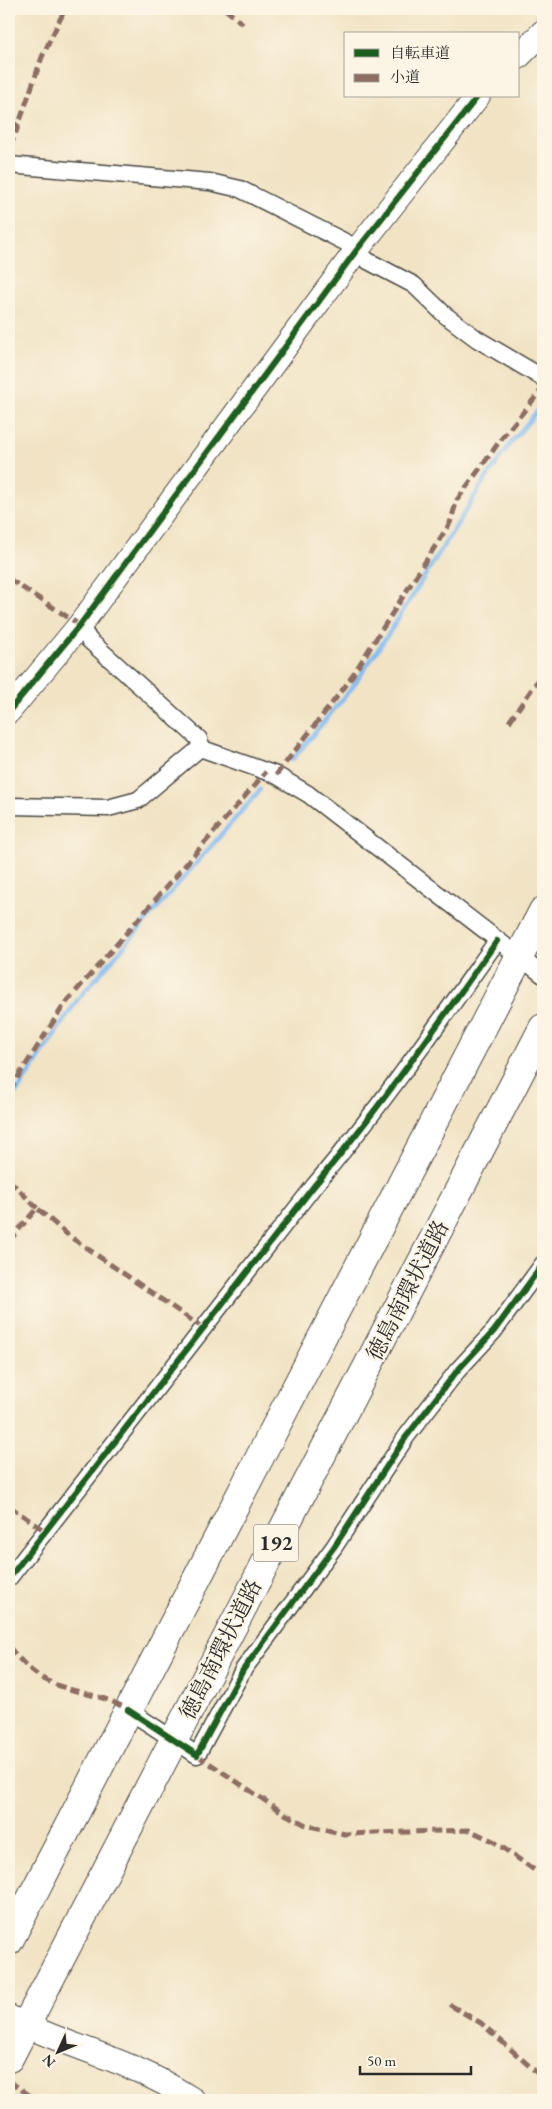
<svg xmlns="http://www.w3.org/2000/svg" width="552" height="2109" font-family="'EB Garamond','Noto Serif JP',serif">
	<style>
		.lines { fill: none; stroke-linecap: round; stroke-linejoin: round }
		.stream { stroke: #81bbf2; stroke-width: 4.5 }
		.street-casing { stroke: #494742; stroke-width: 19 }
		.secondary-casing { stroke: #494742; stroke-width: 26 }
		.highway-casing { stroke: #494742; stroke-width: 30 }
		.street { stroke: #fff; stroke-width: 16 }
		.secondary { stroke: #fff; stroke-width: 24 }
		.highway { stroke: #fff; stroke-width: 28 }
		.quiet { stroke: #8d6e63; stroke-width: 5; stroke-dasharray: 10 5; stroke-linecap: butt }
		.cycleway-casing { stroke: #fcf5e5; stroke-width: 9 }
		.cycleway { stroke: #1b5e20; stroke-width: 6 }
		.labels { text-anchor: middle; stroke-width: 4.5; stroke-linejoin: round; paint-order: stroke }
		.shield { fill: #fcf5e5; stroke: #6a6863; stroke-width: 1 }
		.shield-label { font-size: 21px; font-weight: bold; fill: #2b2b2b }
		.street-label { font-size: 22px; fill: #2b2b2b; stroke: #fcf5e5 }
	</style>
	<rect width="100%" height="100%" fill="#fcf5e5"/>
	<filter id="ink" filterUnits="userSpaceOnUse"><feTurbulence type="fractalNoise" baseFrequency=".02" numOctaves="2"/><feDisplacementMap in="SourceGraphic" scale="10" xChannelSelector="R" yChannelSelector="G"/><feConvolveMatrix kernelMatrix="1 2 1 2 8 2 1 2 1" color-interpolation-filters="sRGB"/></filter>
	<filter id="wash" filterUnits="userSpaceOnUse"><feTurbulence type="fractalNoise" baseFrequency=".0096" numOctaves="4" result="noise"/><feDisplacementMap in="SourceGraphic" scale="20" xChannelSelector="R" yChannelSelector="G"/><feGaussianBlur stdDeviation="1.12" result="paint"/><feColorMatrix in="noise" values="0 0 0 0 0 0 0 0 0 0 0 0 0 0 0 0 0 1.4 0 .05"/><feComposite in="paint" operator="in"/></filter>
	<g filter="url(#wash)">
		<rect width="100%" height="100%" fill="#f1e3c4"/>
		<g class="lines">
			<g class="stream">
				<polyline points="292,760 351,689 389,633 481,486 510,444 543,404"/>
				<polyline points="9,1104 78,999 260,790"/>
			</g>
		</g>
	</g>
	<g filter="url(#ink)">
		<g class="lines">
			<g class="street-casing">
				<g id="street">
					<polyline points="9,165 210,182 240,189 347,243 368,261 414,285 445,315 477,339 543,378"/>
					<polyline points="80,625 89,640 199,739 200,748"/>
					<polyline points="9,806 108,808 138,800 200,748 276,775 308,794 543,975"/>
					<path d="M9 1578 314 1186C380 1108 438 1024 497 941"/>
					<polyline points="128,1710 197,1755 243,1670 334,1547 406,1437 457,1371 494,1331 543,1264"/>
				</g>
			</g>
			<g class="secondary-casing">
				<g id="secondary">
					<polyline points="518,57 543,32"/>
					<polyline points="9,711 80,625 356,251 478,96"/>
					<path d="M9 2017C48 2038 92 2050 133 2068 154 2077 174 2088 193 2100"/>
				</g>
			</g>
			<g class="highway-casing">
				<g id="highway">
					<polyline points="9,1941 543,911"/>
					<polyline points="9,2058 543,1028"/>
				</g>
			</g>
			<use href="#street" class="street"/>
			<use href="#secondary" class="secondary"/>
			<use href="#highway" class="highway"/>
			<g class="quiet">
				<polyline points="225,9 243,24"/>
				<polyline points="9,120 18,126"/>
				<polyline points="9,147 14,138 42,57 65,9"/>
				<polyline points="9,579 80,625"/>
				<polyline points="509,722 543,673"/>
				<polyline points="276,775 347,684 450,523 457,500 502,438 543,388"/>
				<polyline points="9,1091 64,1005 266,772"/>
				<polyline points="9,1180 37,1208"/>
				<polyline points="9,1241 37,1208 69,1236 203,1328"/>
				<polyline points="9,1506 45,1531"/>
				<path d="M9 1647C21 1661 33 1675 50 1682 76 1694 104 1694 128 1710"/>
				<polyline points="197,1755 285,1814 306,1825 345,1834 469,1830 493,1841 543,1876"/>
				<polyline points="450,2005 481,2023 543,2078"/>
				<polyline points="9,2081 36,2100"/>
				<polyline points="535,2100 543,2090"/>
			</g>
			<g class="cycleway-casing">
				<g id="cycleway">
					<polyline points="9,711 80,625 356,251 478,96"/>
					<path d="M9 1578 314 1186C380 1108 438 1024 497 941"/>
					<polyline points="128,1710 197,1755 243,1670 334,1547 406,1437 457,1371 494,1331 543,1264"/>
				</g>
			</g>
			<use href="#cycleway" class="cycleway"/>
		</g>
	</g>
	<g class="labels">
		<rect class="shield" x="253.5" y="1524.5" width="45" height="37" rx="4"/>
		<g class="shield-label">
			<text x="276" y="1550">192</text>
		</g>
		<g class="street-label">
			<text transform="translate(407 1290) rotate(-63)" y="8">徳島南環状道路</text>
			<text transform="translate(220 1649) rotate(-63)" y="8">徳島南環状道路</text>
		</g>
	</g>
	<rect width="552" height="2109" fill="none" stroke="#fcf5e5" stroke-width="30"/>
	<rect x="344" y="32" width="175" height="65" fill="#fcf5e5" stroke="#a8a49b"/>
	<rect x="354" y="49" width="25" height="8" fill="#1b5e20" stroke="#a8a49b"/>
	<text x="390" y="58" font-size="15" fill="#2b2b2b">自転車道</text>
	<rect x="354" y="74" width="25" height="8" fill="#8d6e63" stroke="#a8a49b"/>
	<text x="390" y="82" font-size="15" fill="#2b2b2b">小道</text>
	<g transform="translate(58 2052) rotate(226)" stroke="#fcf5e5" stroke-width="4" paint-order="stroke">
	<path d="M0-4L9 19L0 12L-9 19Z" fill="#2b2b2b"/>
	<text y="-8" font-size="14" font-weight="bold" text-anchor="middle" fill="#2b2b2b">N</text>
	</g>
	<path d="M360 2066v8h111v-8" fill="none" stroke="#2b2b2b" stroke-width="2.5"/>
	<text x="367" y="2066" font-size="15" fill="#2b2b2b" stroke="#fcf5e5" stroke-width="4" paint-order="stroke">50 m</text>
</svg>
